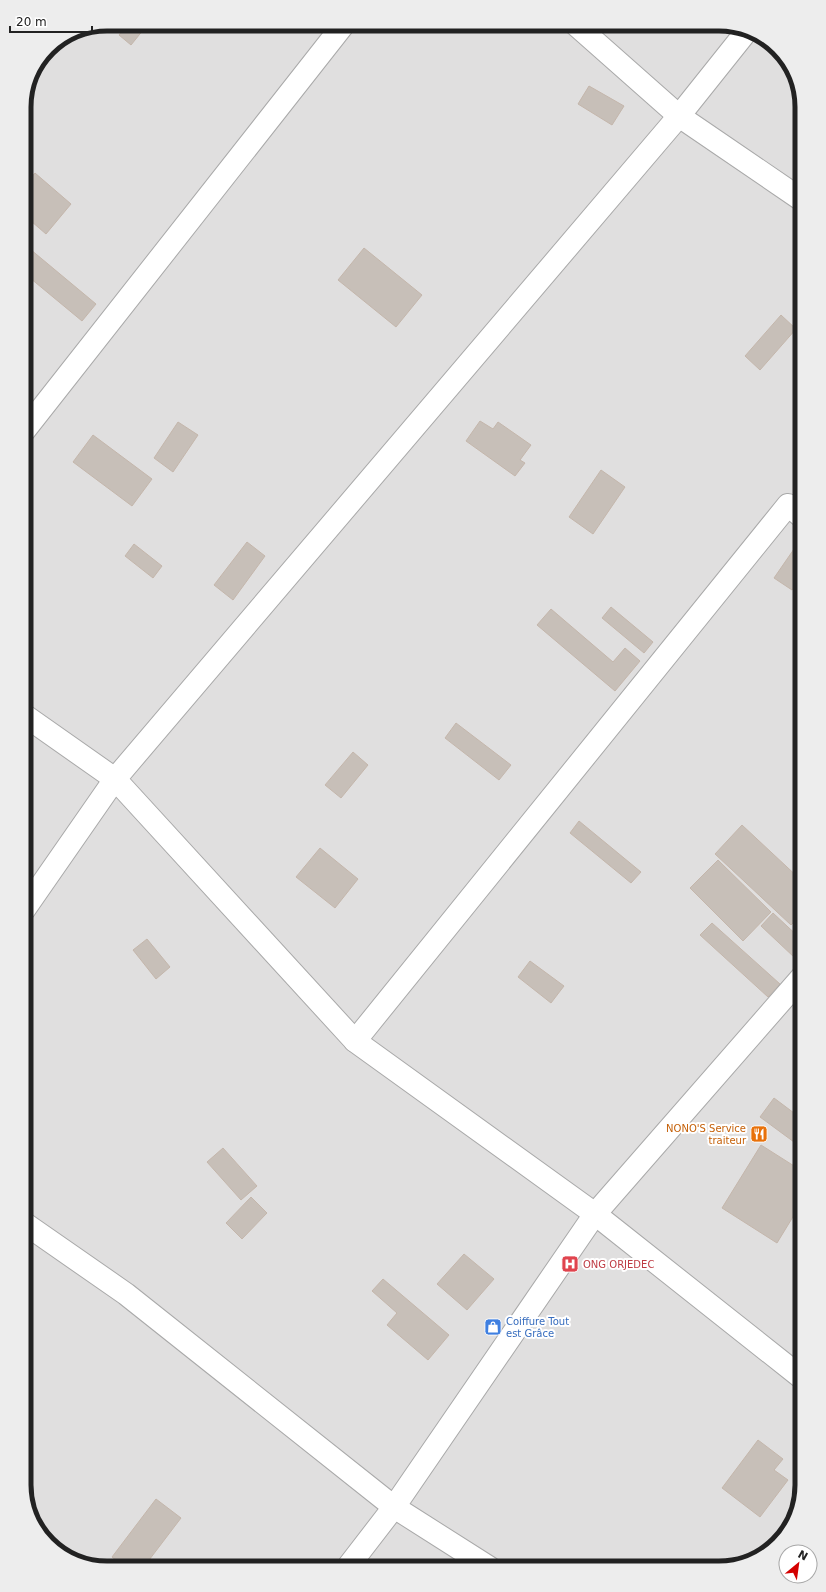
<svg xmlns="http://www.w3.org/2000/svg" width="826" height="1592" font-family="'DejaVu Sans',sans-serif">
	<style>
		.residential { fill: #e0dfdf }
		.building { fill: #c7bfb8; stroke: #c4b6ab }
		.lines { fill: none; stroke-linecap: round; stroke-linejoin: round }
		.minor-casing { stroke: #a9a9a9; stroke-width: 24 }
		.minor { stroke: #fff; stroke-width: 22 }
		.labels { text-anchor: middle; stroke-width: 4; stroke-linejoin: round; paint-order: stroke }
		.food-label { font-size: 10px; fill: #c56008; stroke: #fff; text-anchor: end }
		.health-label { font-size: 10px; fill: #be3a42; stroke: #fff; text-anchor: start }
		.shop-label { font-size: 10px; fill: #366cbe; stroke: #fff; text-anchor: start }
		.rim { fill: none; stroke: #222; stroke-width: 5 }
	</style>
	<rect width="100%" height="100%" fill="#f2efe9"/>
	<polygon class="residential" points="107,24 724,24 769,41 796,75 802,107 802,1485 788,1531 751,1562 719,1568 102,1568 61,1554 30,1517 24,1485 24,102 30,75 49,48 76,30"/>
	<g class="building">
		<polygon points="128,24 148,24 131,45 119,35"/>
		<polygon points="589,86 624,106 612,125 578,104"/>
		<polygon points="35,173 71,204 46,234 24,215 24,186"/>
		<polygon points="24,244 96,304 82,321 24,273"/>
		<polygon points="364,248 422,295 396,327 338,280"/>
		<polygon points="781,315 796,329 760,370 745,356"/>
		<polygon points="480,421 493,429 498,422 531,445 520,460 525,463 515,476 466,441"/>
		<polygon points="178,422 198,435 173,472 154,458"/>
		<polygon points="93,435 152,479 132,506 73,462"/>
		<polygon points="601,470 625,487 593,534 569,517"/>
		<polygon points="247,542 265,556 233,600 214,585"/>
		<polygon points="134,544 162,566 153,578 125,556"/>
		<polygon points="794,549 802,554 802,576 792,590 774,578"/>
		<polygon points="611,607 653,642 644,653 602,618"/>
		<polygon points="551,609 613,662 625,648 640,661 615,691 537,625"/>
		<polygon points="456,723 511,765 499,780 445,738"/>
		<polygon points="353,752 368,765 341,798 325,785"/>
		<polygon points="579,821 641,872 631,883 570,833"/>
		<polygon points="742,825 802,881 802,914 791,925 715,854"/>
		<polygon points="320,848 358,879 335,908 296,877"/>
		<polygon points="718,860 771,912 743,941 690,888"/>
		<polygon points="773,913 802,940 802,950 795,958 761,926"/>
		<polygon points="712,923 780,984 768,997 700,935"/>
		<polygon points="147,939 170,967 156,979 133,950"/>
		<polygon points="530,961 564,986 551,1003 518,977"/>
		<polygon points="774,1098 802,1119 802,1132 794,1142 760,1117"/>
		<polygon points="761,1145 802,1171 802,1202 777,1243 722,1208"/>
		<polygon points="223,1148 257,1186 241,1200 207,1162"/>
		<polygon points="251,1197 267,1213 242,1239 226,1223"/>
		<polygon points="464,1254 494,1279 467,1310 437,1284"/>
		<polygon points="383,1279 449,1335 428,1360 387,1325 397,1313 372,1291"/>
		<polygon points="758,1440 783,1459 774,1470 788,1480 760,1517 722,1488"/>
		<polygon points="156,1499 181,1518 143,1568 126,1568 112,1557"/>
	</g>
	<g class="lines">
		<g class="minor-casing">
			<g id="minor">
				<polyline points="575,24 679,116 802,200"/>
				<polyline points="746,32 679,116 115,779 355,1041 595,1214 802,1378"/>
				<polyline points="24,431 344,24"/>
				<polyline points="24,910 115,779 24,715"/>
				<polyline points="355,1041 788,505 802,517"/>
				<polyline points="24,1223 126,1294 394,1507 490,1568"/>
				<polyline points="347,1568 394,1507 595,1214 802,977"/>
			</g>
		</g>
		<use href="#minor" class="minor"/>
	</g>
	<defs>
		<g id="restaurant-square" transform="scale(0.9)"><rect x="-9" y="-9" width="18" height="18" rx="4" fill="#e8710a" stroke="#fff"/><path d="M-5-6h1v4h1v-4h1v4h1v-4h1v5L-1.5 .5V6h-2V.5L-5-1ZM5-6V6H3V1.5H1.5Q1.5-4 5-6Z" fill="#fff"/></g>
		<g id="hospital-square" transform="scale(0.9)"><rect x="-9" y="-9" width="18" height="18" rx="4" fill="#e0444e" stroke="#fff"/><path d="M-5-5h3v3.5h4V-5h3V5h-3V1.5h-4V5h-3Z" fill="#fff"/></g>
		<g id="shop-square" transform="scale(0.9)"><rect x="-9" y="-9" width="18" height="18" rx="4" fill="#3f7fe0" stroke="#fff"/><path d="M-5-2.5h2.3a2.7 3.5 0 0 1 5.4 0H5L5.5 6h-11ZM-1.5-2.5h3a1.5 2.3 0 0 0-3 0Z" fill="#fff"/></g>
	</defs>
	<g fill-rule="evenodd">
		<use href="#restaurant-square" x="759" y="1134"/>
		<use href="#hospital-square" x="570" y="1264"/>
		<use href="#shop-square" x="493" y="1327"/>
	</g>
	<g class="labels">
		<g class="food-label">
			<text x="746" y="1132">NONO'S Service<tspan x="746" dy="12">traiteur</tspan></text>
		</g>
		<g class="health-label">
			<text x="583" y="1268">ONG ORJEDEC</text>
		</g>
		<g class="shop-label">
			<text x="506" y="1325">Coiffure Tout<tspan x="506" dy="12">est Grâce</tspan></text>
		</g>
	</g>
	<path d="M0 0H826V1592H0ZM107 31H719A76 76 0 0 1 795 107V1485A76 76 0 0 1 719 1561H107A76 76 0 0 1 31 1485V107A76 76 0 0 1 107 31Z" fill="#ededed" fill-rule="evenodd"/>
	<path class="rim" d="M107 31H719A76 76 0 0 1 795 107V1485A76 76 0 0 1 719 1561H107A76 76 0 0 1 31 1485V107A76 76 0 0 1 107 31Z"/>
	<g transform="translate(798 1564) rotate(29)"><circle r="19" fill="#ffffff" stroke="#a7a7a7"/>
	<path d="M0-3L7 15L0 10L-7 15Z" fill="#d40000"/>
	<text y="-6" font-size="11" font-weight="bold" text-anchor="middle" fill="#222222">N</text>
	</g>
	<path d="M10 26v6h82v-6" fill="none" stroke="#222222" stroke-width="2"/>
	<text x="16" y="26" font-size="12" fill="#222222" stroke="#ffffff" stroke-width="3" paint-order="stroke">20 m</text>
</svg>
